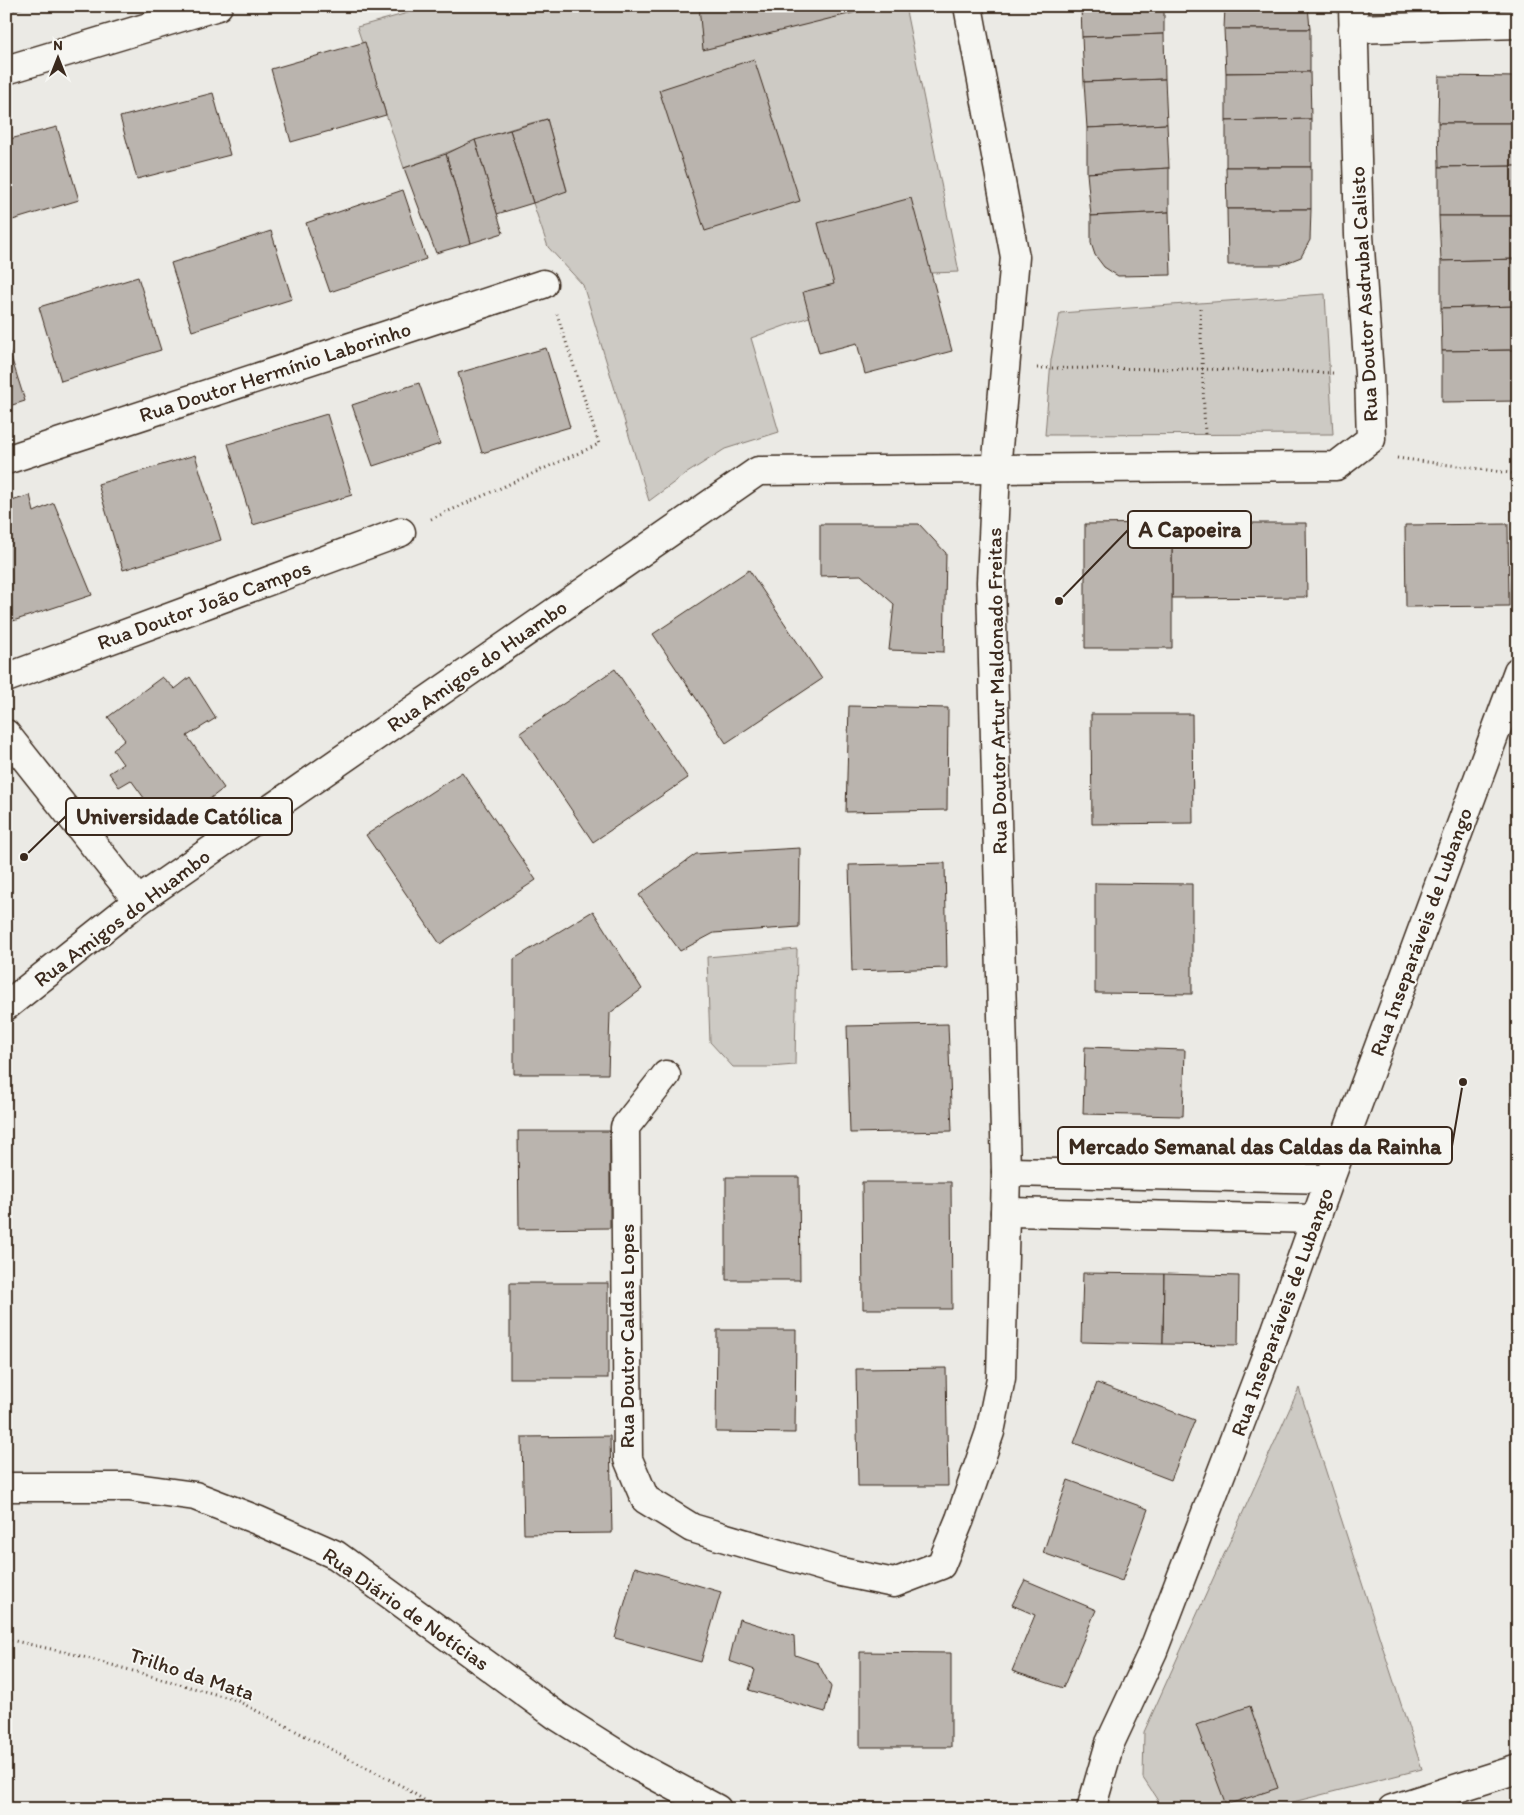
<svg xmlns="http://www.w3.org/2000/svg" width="1524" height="1815" font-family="Itim,sans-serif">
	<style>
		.green { fill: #cdcac4; stroke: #847a71 }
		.building { fill: #bab4ae; stroke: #3b2a1e }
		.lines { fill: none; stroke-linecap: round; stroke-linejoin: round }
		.minor-casing { stroke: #3b2a1e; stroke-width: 31 }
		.major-casing { stroke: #3b2a1e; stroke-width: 31 }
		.path { stroke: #3b2a1e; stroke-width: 3; stroke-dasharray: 1 4; stroke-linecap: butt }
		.minor { stroke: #f6f6f2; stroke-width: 28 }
		.major { stroke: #f6f6f2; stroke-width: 28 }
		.labels { text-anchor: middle; stroke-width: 4; stroke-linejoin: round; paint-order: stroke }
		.street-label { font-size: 21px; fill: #3b2a1e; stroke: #f6f6f2 }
		.leader { fill: none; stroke: #3b2a1e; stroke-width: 2 }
		.callout-dot { fill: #3b2a1e; stroke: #f6f6f2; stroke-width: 2 }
		.callout { fill: #f6f6f2; stroke: #3b2a1e; stroke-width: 2 }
		.callout-label { font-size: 22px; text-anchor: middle; font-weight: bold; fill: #3b2a1e }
	</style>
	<rect width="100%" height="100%" fill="#ebeae5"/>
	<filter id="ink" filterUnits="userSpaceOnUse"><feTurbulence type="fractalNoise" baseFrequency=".02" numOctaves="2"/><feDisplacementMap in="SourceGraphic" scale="10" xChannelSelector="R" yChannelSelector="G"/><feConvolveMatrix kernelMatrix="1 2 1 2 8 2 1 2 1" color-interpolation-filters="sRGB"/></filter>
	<g filter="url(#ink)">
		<g class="green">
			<path d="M433 6H905L959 272 931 273 751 338 779 432 725 449 684 475 649 501 583 285 548 247 533 203 567 190 547 119C498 130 452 152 404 168L357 27Z"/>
			<polygon points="1325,294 1333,434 1045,435 1051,360 1060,313"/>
			<polygon points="797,949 795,1065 770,1067 733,1067 710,1042 707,957"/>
			<polygon points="1299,1388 1422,1769 1266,1809 1165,1809 1162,1807 1143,1778 1144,1732"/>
		</g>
		<g class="building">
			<polygon points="6,6 29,6 6,12"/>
			<polygon points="699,6 881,6 703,50"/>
			<polygon points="1081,6 1164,6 1164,34 1082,37"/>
			<polygon points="1225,6 1308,6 1310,29 1224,29"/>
			<polygon points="1224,29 1310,29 1310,72 1226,73"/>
			<polygon points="1164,34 1165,79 1084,82 1082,37"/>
			<polygon points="365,42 386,115 291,142 271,69"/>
			<polygon points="754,59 800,201 705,231 659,90"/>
			<polygon points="1310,72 1311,119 1226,121 1226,73"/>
			<polygon points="1439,76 1518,77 1518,123 1438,123"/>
			<polygon points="1165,79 1167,124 1087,128 1084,82"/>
			<polygon points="213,93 230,155 137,179 120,117"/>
			<polygon points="547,119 567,191 533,203 510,130"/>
			<polygon points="1311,119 1311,167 1226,167 1226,121"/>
			<polygon points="1438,123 1518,123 1518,166 1439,167"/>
			<polygon points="1167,124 1169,168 1087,173 1087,128"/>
			<polygon points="57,127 79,200 6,222 6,140"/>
			<polygon points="510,130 533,203 497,214 475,140"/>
			<polygon points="475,140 503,233 471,243 446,154"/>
			<polygon points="446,154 471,243 436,253 404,168"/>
			<polygon points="1518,166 1518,216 1439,216 1439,167"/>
			<polygon points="1226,167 1311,167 1311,209 1227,209"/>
			<polygon points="1169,168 1169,212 1091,216 1087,173"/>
			<polygon points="403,190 426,259 330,292 306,223"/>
			<polygon points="911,198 952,351 865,374 857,343 819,353 803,292 834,284 818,223"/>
			<polygon points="1227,209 1311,209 1310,240 1301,257 1281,265 1228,265"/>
			<polygon points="1169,212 1171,275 1118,276 1104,267 1095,255 1091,243 1091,216"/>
			<polygon points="1439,216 1518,216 1518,259 1441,261"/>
			<polygon points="271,231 292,299 192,331 171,263"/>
			<polygon points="1518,259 1518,306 1441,308 1441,261"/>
			<polygon points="138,277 161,350 61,381 39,307"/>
			<polygon points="1518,306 1518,350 1442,351 1441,308"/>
			<polygon points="6,341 25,401 6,407"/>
			<polygon points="546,348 570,427 482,453 458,373"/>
			<polygon points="1518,350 1518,401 1442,402 1442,351"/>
			<polygon points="419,383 440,444 373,466 352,405"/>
			<polygon points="327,414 352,495 253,525 228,444"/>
			<polygon points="195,455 221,540 123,570 98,484"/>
			<polygon points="30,495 34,512 54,503 92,595 10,622 6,611 6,503"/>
			<polygon points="1172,523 1306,523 1307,597 1172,598"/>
			<polygon points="1172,523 1172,648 1085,648 1085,524"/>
			<polygon points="820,524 919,524 946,553 944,652 889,650 894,604 861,575 820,576"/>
			<polygon points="1508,524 1509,606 1406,607 1405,525"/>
			<polygon points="749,570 822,679 726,743 653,634"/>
			<polygon points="615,669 688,778 593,842 520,733"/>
			<polygon points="162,677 175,689 190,677 216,718 187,736 224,788 168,831 131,780 119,787 109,773 123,764 113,750 125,740 108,717"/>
			<polygon points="849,706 948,708 947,810 846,812"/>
			<polygon points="1091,714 1192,714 1193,823 1092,824"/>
			<polygon points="462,772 536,880 440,944 366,835"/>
			<polygon points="800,848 799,927 714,933 680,951 639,895 696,854"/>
			<polygon points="945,863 947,968 852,971 849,865"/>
			<polygon points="1095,883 1192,884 1192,994 1095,993"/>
			<polygon points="593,911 642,989 610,1013 608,1074 514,1074 514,959"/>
			<polygon points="948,1024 952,1131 850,1133 847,1026"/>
			<polygon points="1085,1047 1185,1050 1183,1116 1083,1114"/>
			<polygon points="518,1131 610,1131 610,1228 519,1229"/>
			<polygon points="726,1177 799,1177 800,1280 726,1280"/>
			<polygon points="862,1182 951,1182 952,1309 863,1309"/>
			<polygon points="1083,1273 1164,1274 1163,1344 1081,1342"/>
			<polygon points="1164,1274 1239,1276 1238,1345 1163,1344"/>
			<rect x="510" y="1283" width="98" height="95"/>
			<polygon points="717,1330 796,1330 795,1433 716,1432"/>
			<polygon points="946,1368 948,1486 858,1486 856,1369"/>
			<polygon points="1097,1383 1195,1420 1171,1480 1074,1443"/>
			<polygon points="610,1436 612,1533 524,1534 522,1437"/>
			<polygon points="1068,1480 1148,1509 1122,1581 1043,1553"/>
			<polygon points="635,1567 721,1592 701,1662 615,1638"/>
			<polygon points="1025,1580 1096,1610 1063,1688 1012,1671 1035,1615 1012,1605"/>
			<polygon points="739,1619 794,1636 795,1655 818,1663 831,1687 825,1712 749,1690 755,1670 729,1661"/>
			<polygon points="860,1652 951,1653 951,1747 860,1747"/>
			<polygon points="1250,1706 1278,1788 1226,1805 1196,1725"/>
		</g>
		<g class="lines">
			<g class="minor-casing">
				<g id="minor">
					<polyline points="1353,29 1518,24"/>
					<polyline points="6,70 218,6"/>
					<polyline points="6,460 543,284"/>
					<polyline points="6,678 401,532"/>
					<polyline points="6,734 138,901"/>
					<polyline points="6,1006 138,901 758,471 1336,466 1371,439 1369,374 1359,235 1353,6"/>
					<polyline points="666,1075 625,1127 628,1459 645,1499 692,1528 841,1572 894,1583 941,1565 960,1519 990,1432 1001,1378 1006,1172 991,582 996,470 1015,257 968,6"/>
					<polyline points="1006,1172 1330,1179"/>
					<polyline points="1005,1212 1316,1219"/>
					<polyline points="1091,1809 1110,1743 1153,1651 1276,1330 1330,1179 1518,671"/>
				</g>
			</g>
			<g class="major-casing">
				<g id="major">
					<polyline points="6,1487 129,1487 195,1496 257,1520 336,1555 557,1716 633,1764 717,1809"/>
					<polyline points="1392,1809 1518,1769"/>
				</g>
			</g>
			<g class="path">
				<polyline points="1200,308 1205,435"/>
				<polyline points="1037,368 1201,369 1336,373"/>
				<polyline points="1397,458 1518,474"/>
				<polyline points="431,519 599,444 557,314"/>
				<polyline points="6,1639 73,1654 236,1700 402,1786 438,1809"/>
			</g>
			<use href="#minor" class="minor"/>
			<use href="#major" class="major"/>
		</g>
	</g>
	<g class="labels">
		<g class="street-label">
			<text transform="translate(1364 294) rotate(-93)" y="7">Rua Doutor Asdrubal Calisto</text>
			<text transform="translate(275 372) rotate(-18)" y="7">Rua Doutor Hermínio Laborinho</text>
			<text transform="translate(204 605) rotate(-20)" y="7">Rua Doutor João Campos</text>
			<text transform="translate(477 666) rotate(-35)" y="7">Rua Amigos do Huambo</text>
			<text transform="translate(997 691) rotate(-91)" y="7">Rua Doutor Artur Maldonado Freitas</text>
			<text transform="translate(122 918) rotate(-37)" y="7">Rua Amigos do Huambo</text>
			<text transform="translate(1421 932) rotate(-70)" y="7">Rua Inseparáveis de Lubango</text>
			<text transform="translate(1282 1312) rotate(-70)" y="7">Rua Inseparáveis de Lubango</text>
			<text transform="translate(627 1336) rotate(-90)" y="7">Rua Doutor Caldas Lopes</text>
			<text transform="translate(406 1609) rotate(35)" y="7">Rua Diário de Notícias</text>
			<text transform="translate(192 1674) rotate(18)" y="7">Trilho da Mata</text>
		</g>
	</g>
	<path class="leader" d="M1059 601L1128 530M24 857L66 816M1463 1082L1452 1146"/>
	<g class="callout-dot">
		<circle cx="1059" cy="601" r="5"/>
		<circle cx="24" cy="857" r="5"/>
		<circle cx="1463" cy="1082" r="5"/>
	</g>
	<g class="callout">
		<rect x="1128" y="511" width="123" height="37" rx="5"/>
		<rect x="66" y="798" width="226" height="37" rx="5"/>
		<rect x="1058" y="1127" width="394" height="37" rx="5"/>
	</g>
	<g class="callout-label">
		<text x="1190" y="537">A Capoeira</text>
		<text x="179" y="824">Universidade Católica</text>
		<text x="1255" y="1154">Mercado Semanal das Caldas da Rainha</text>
	</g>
	<rect width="1524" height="1815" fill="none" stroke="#f6f6f2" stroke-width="25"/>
	<rect x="12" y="12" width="1499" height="1790" fill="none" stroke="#3b2a1e" stroke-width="2" filter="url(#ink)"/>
	<g transform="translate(58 58)" stroke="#f6f6f2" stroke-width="4" paint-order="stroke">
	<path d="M0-4L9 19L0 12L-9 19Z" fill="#3b2a1e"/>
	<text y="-8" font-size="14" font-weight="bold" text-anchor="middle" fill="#3b2a1e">N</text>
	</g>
</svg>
